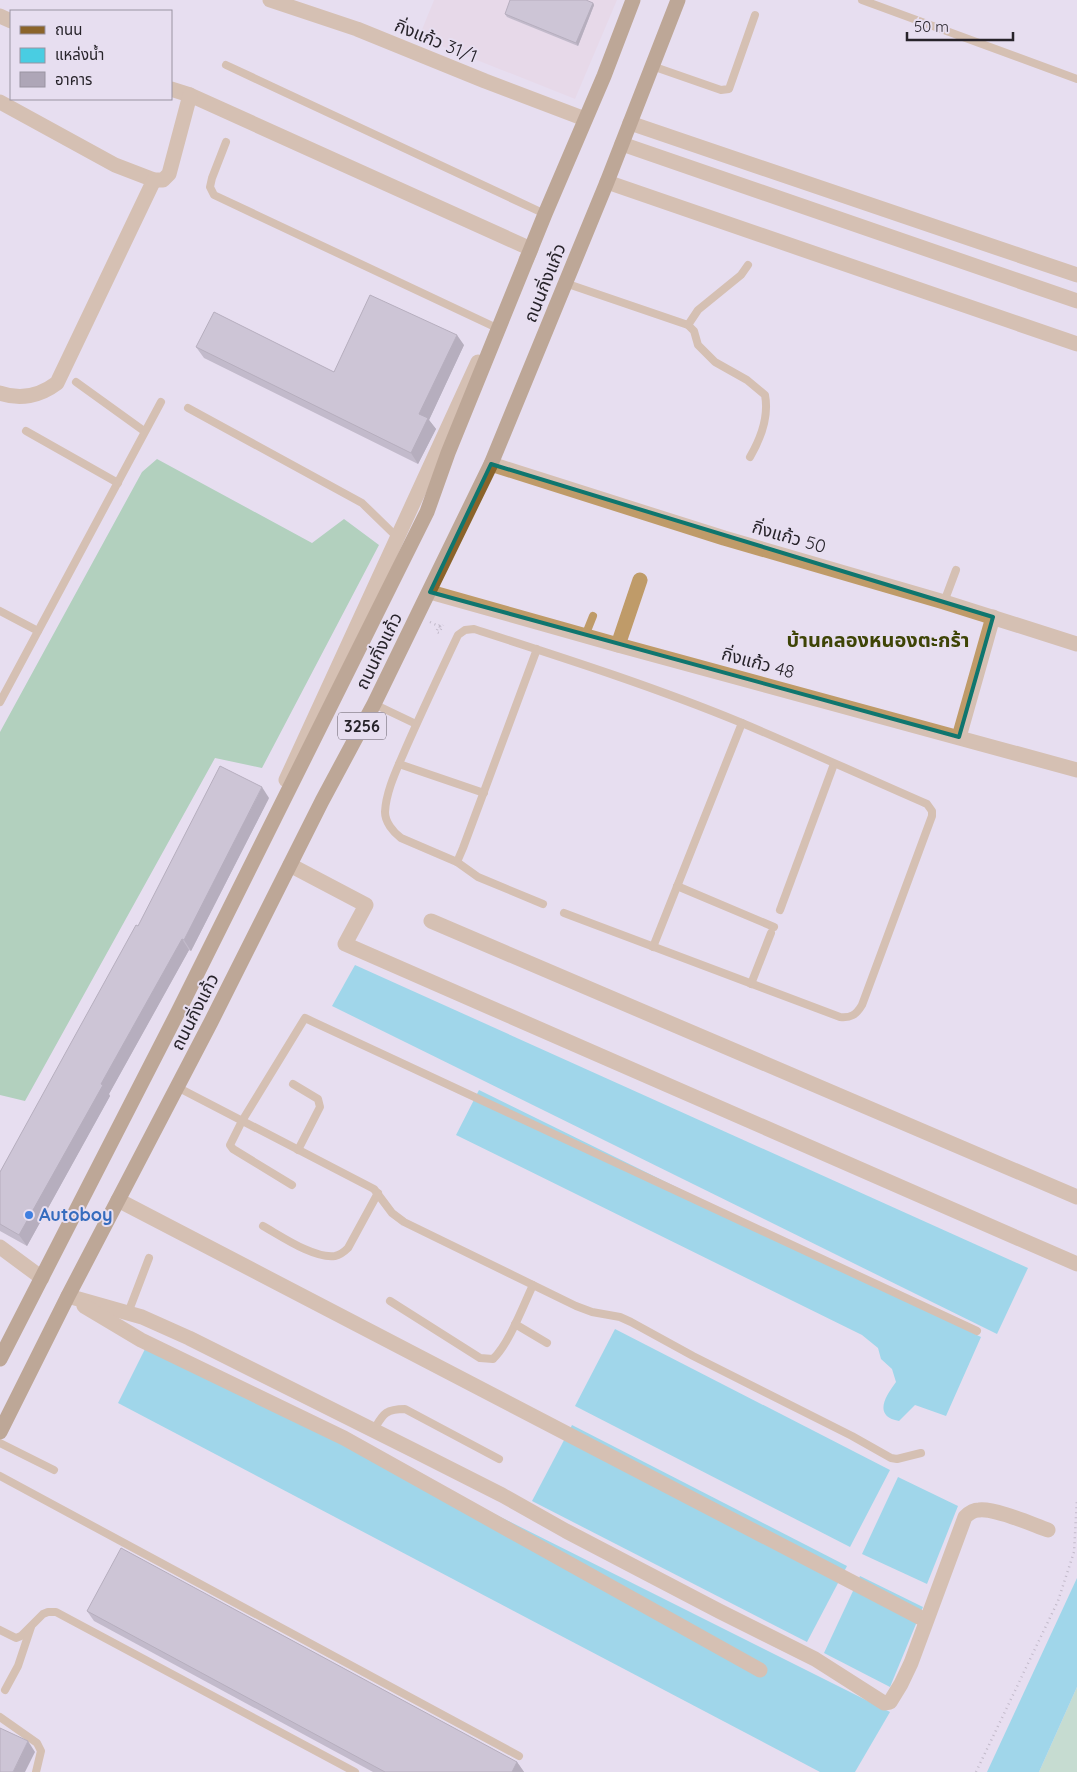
<svg xmlns="http://www.w3.org/2000/svg" width="1077" height="1772" font-family="Quicksand,'Noto Sans Thai',sans-serif">
	<style>
		.commercial { fill: #e6d2e1 }
		.green { fill: #9edaaa }
		.forest { fill: #71be82 }
		.water { fill: #49cde2 }
		.lines { fill: none; stroke-linecap: round; stroke-linejoin: round }
		.path { stroke: #968f9c; stroke-width: 2.5; stroke-dasharray: 1 4; stroke-linecap: butt }
		.lane { stroke: #bf9b69; stroke-width: 8 }
		.street { stroke: #bf9b69; stroke-width: 15 }
		.primary { stroke: #8b642a; stroke-width: 15 }
		.wall { fill: #968f9d }
		.shaded-wall { fill: #7a7480 }
		.building { fill: #aea6b7; stroke: #7a7480 }
		.marked { fill: none; stroke: #0f766e; stroke-width: 4; stroke-linejoin: round }
		.shop-dot { fill: #3f7fe0; stroke: #e7def0; stroke-width: 2 }
		.labels { text-anchor: middle; stroke-width: 4; stroke-linejoin: round; paint-order: stroke }
		.shield { fill: #e7def0; stroke: #615b65; stroke-width: 1 }
		.shield-label { font-size: 16px; font-weight: bold; fill: #27232a }
		.street-label { font-size: 18px; fill: #27232a; stroke: #e7def0 }
		.shop-label { font-size: 18px; font-weight: bold; fill: #366cbe; stroke: #e7def0; text-anchor: start }
		.quarter-label { font-size: 20px; font-weight: bold; fill: #3e4406; stroke: #e7def0 }
	</style>
	<rect width="100%" height="100%" fill="#e7def0"/>
	<polygon class="commercial" points="434,0 617,0 575,99 419,37"/>
	<polygon class="green" points="1077,1687 1077,1772 1039,1772"/>
	<polygon class="forest" points="157,459 312,543 344,519 379,545 262,768 215,758 25,1101 0,1095 0,732 142,472"/>
	<g class="water">
		<polygon points="355,965 1028,1268 997,1334 332,1006"/>
		<path d="M479 1090 981 1337 946 1416 915 1405 899 1421C873 1416 885 1397 896 1382L892 1369 881 1359 878 1348 862 1335 456 1135Z"/>
		<polygon points="615,1329 890,1470 850,1547 575,1406"/>
		<polygon points="145,1349 185,1359 890,1712 855,1772 820,1772 118,1403"/>
		<polygon points="572,1425 847,1566 807,1642 532,1501"/>
		<polygon points="898,1477 958,1506 927,1584 862,1554"/>
		<polygon points="860,1576 923,1607 890,1687 824,1653"/>
		<polygon points="1077,1578 1077,1687 1039,1772 987,1772"/>
	</g>
	<g class="lines">
		<g class="path">
			<polyline points="430,622 440,627"/>
			<polyline points="440,627 441,624 440,624 436,632 439,633 443,625"/>
			<polyline points="976,1772 1058,1601 1074,1552 1077,1499"/>
		</g>
		<g class="lane">
			<polyline points="862,0 1077,79"/>
			<polyline points="226,65 545,214"/>
			<polyline points="652,66 721,90 729,89 755,15"/>
			<polyline points="226,142 212,178 210,187 214,195 499,329"/>
			<path d="M565 283 688 325 694 331 698 345 715 362 747 380 765 395C769 416 761 438 750 457"/>
			<polyline points="688,325 698,310 741,275 748,265"/>
			<polyline points="76,382 144,431"/>
			<polyline points="188,408 362,503 399,539"/>
			<polyline points="26,431 118,483"/>
			<polyline points="944,602 956,570"/>
			<polyline points="0,611 38,631"/>
			<polyline points="585,636 593,616"/>
			<path d="M537 649 463 848 457 862 401 838C393 832 385 822 385 812 386 791 397 769 405 750 422 711 440 673 458 635L465 630 474 629C564 658 655 687 742 723 804 749 865 777 927 804L932 811V816L862 1005C856 1015 851 1018 840 1017L564 913"/>
			<polyline points="0,702 161,402"/>
			<polyline points="374,704 416,724"/>
			<polyline points="399,764 484,793"/>
			<polyline points="457,862 478,877 543,904"/>
			<polyline points="677,886 774,927"/>
			<polyline points="780,910 834,764"/>
			<polyline points="653,947 742,723"/>
			<polyline points="751,984 771,933"/>
			<polyline points="293,1084 318,1099 320,1107 298,1150"/>
			<polyline points="177,1087 374,1189 392,1213 404,1222 576,1306 592,1312 620,1317 631,1322 693,1356 852,1436 891,1458 897,1459 921,1453"/>
			<polyline points="292,1185 233,1149 230,1145 242,1121 305,1018 977,1331"/>
			<path d="M263 1226C281 1236 314 1259 335 1256 340 1255 344 1252 348 1248L378 1193"/>
			<path d="M390 1301 480 1358 493 1359C509 1344 523 1306 533 1285"/>
			<polyline points="128,1313 149,1258"/>
			<polyline points="515,1324 547,1343"/>
			<path d="M373 1431C383 1415 384 1409 405 1409L499 1459"/>
			<polyline points="0,1443 54,1470"/>
			<polyline points="0,1476 519,1756"/>
			<polyline points="0,1630 16,1638 21,1636 43,1614 48,1612 56,1612 355,1772"/>
			<polyline points="5,1690 18,1666 31,1627"/>
			<polyline points="0,1717 37,1743 41,1751 36,1772"/>
		</g>
		<g class="street">
			<polyline points="270,0 357,29 485,81 585,119"/>
			<polyline points="0,16 11,21"/>
			<polyline points="171,89 190,95 531,249 526,260"/>
			<polyline points="0,102 115,165 154,180 163,180 169,174 190,95"/>
			<polyline points="630,123 1077,275"/>
			<polyline points="622,144 1077,301"/>
			<polyline points="607,182 1077,344"/>
			<path d="M0 393C20 400 40 396 57 383L154 180"/>
			<polyline points="491,464 724,538 944,602 1077,644"/>
			<polyline points="430,592 618,645 1077,770"/>
			<polyline points="618,645 640,580"/>
			<polyline points="959,737 993,617"/>
			<polyline points="286,780 478,362"/>
			<polyline points="290,865 366,905 345,944 1077,1264"/>
			<polyline points="431,921 1077,1197"/>
			<polyline points="118,1200 925,1620"/>
			<polyline points="0,1247 42,1278"/>
			<path d="M68 1296 142 1317 189 1338 417 1452 502 1495 566 1531 719 1611 815 1659 884 1703 890 1702 901 1684 911 1663 965 1517C969 1513 973 1510 979 1510 995 1508 1031 1524 1048 1530"/>
			<polyline points="84,1306 141,1340 344,1438 760,1670"/>
		</g>
		<g class="primary">
			<polyline points="0,1359 179,1010 427,512 448,453 545,214 604,76 633,0"/>
			<polyline points="0,1432 68,1296 211,1022 322,801 374,704 491,464 607,182 678,0"/>
		</g>
	</g>
	<g class="wall">
		<polygon points="593,3 594,5 578,46 507,17 505,14"/>
		<polygon points="464,345 429,420 436,429 418,464 204,358 196,347 334,372"/>
		<polygon points="269,798 191,951 189,950 109,1094 110,1096 27,1246 0,1231 0,1172 138,926"/>
		<polygon points="87,1611 517,1762 524,1772 373,1772 94,1621"/>
	</g>
	<g class="shaded-wall">
		<polygon points="593,3 594,5 578,46 576,43"/>
		<polygon points="457,335 464,345 429,420 436,429 418,464 411,453 419,414"/>
		<polygon points="262,787 269,798 191,951 184,940"/>
		<polygon points="182,939 189,950 109,1094 110,1096 27,1246 19,1235 101,1084"/>
		<polygon points="28,1741 35,1752 25,1772 13,1772"/>
		<polygon points="517,1762 524,1772 512,1772"/>
	</g>
	<g class="building">
		<polygon points="510,0 586,0 593,3 576,43 505,14"/>
		<polygon points="370,295 457,335 419,414 428,418 411,453 196,347 214,312 334,372"/>
		<polygon points="220,766 262,787 184,940 182,939 101,1084 103,1085 19,1235 0,1224 0,1172 66,1052 136,925 138,926"/>
		<polygon points="121,1548 517,1762 512,1772 385,1772 87,1611"/>
		<polygon points="0,1728 28,1741 13,1772 0,1772"/>
	</g>
	<path d="M0 0H1077V1772H0ZM491 464 993 617 959 737 430 592Z" fill="#e7def0" fill-opacity=".55" fill-rule="evenodd"/>
	<path class="marked" d="M491 464 993 617 959 737 430 592Z"/>
	<circle class="shop-dot" cx="29" cy="1215" r="5"/>
	<g class="labels">
		<rect class="shield" x="338" y="712.5" width="48" height="27" rx="4"/>
		<g class="shield-label">
			<text x="362" y="732">3256</text>
		</g>
		<g class="street-label">
			<text transform="translate(436 41) rotate(22)" y="6">กิ่งแก้ว 31/1</text>
			<text transform="translate(545 283) rotate(-68)" y="6">ถนนกิ่งแก้ว</text>
			<text transform="translate(789 537) rotate(16)" y="6">กิ่งแก้ว 50</text>
			<text transform="translate(379 651) rotate(-64)" y="6">ถนนกิ่งแก้ว</text>
			<text transform="translate(758 663) rotate(15)" y="6">กิ่งแก้ว 48</text>
			<text transform="translate(195 1012) rotate(-63)" y="6">ถนนกิ่งแก้ว</text>
		</g>
		<g class="shop-label">
			<text x="39" y="1221">Autoboy</text>
		</g>
		<g class="quarter-label">
			<text x="878" y="647">บ้านคลองหนองตะกร้า</text>
		</g>
	</g>
	<rect x="10" y="10" width="162" height="90" fill="#e7def0" stroke="#9a93a1"/>
	<rect x="20" y="26" width="25" height="8" fill="#8b642a" stroke="#9a93a1"/>
	<text x="55" y="35" font-size="15" fill="#27232a">ถนน</text>
	<rect x="20" y="48" width="25" height="15" fill="#49cde2" stroke="#9a93a1"/>
	<text x="55" y="60" font-size="15" fill="#27232a">แหล่งน้ำ</text>
	<rect x="20" y="72" width="25" height="15" fill="#aea6b7" stroke="#9a93a1"/>
	<text x="55" y="85" font-size="15" fill="#27232a">อาคาร</text>
	<path d="M907 32v8h106v-8" fill="none" stroke="#27232a" stroke-width="2.5"/>
	<text x="914" y="32" font-size="15" fill="#27232a" stroke="#e7def0" stroke-width="4" paint-order="stroke">50 m</text>
</svg>
